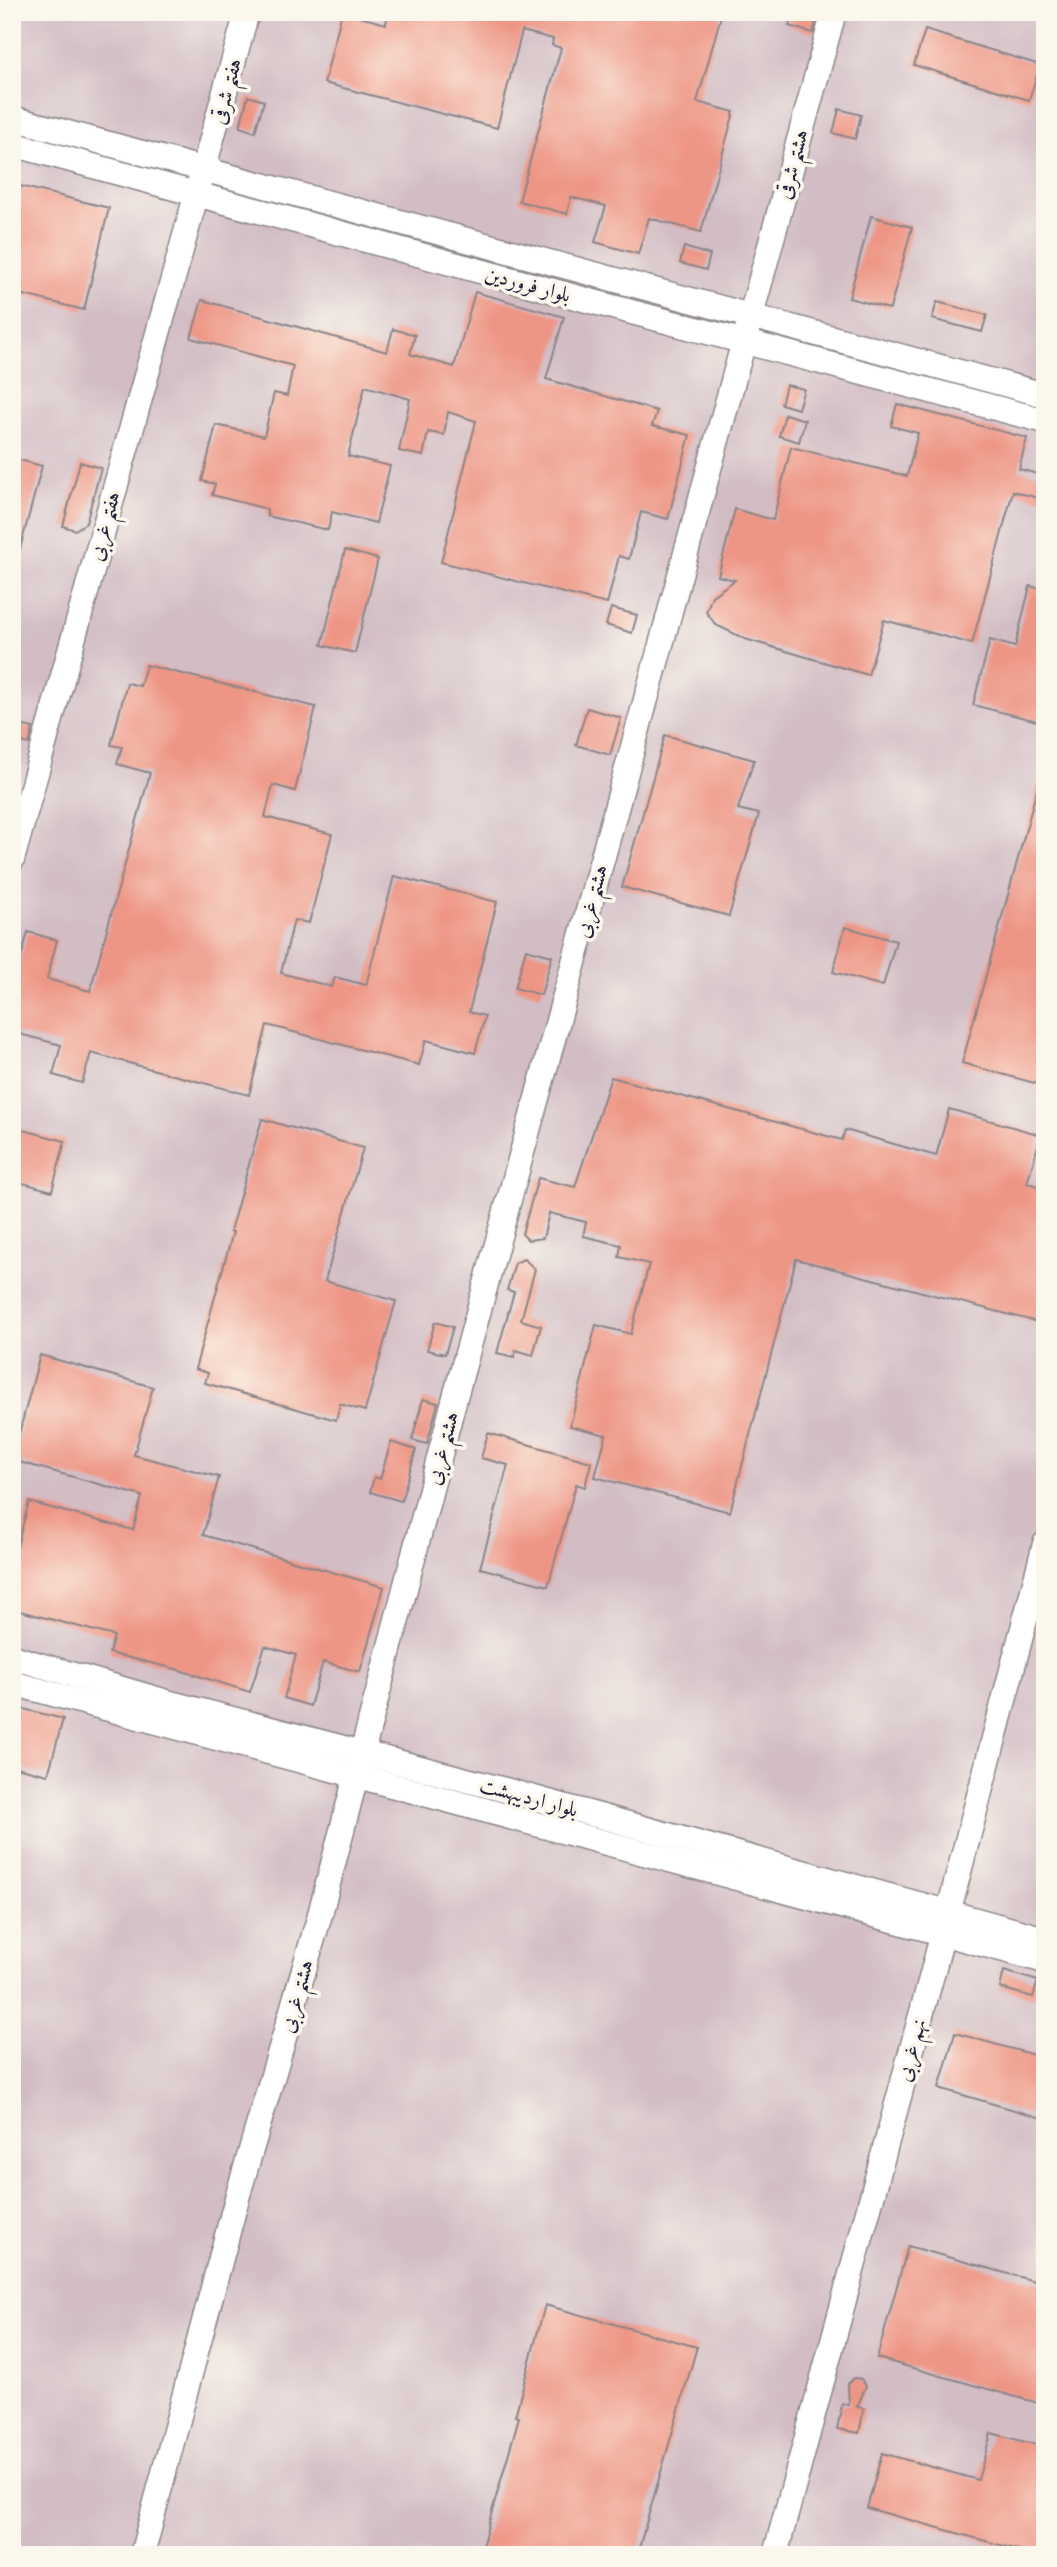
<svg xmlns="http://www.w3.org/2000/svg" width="1057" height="2567" font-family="'IM FELL French Canon',Amiri,serif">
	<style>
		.industrial { fill: #d2bdc5 }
		.building { fill: #ee9685 }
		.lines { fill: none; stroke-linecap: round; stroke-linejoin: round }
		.minor-casing { stroke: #8c8588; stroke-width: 27 }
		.minor { stroke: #fff; stroke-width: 24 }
		.labels { text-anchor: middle; stroke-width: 7; stroke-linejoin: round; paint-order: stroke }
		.street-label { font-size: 21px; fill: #22223b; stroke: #fbf7ec }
	</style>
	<rect width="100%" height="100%" fill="#fbf7ec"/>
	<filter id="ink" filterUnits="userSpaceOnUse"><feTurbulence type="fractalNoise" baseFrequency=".0143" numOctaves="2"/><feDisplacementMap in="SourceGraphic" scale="14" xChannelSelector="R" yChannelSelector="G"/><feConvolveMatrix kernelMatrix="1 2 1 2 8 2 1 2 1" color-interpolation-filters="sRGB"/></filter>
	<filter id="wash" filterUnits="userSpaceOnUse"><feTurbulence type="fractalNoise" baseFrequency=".00686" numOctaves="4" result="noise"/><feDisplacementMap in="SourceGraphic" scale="28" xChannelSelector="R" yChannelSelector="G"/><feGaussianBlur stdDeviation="1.57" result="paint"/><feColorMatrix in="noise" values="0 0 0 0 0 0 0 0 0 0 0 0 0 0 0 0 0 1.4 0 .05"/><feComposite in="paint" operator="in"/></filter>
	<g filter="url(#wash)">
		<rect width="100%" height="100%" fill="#f7e8d4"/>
		<rect class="industrial" x="12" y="12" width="1033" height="2543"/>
		<g id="blocks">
			<g class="building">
				<polygon points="342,12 386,24 388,12 722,12 697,102 734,112 701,232 649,218 638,254 595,242 606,206 571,197 567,214 519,201 561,48 552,45 553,39 522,31 497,128 324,83"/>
				<polygon points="793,12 819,12 813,33 789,26"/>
				<polygon points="925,30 1040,65 1029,100 914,65"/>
				<polygon points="248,96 264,101 255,132 240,127"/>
				<polygon points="839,109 861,115 855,139 833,133"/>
				<polygon points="12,184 109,208 84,310 12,292"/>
				<polygon points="871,216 912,227 890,309 849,298"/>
				<polygon points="684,247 710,255 706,270 680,263"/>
				<polygon points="475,292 564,317 546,379 657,411 652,426 690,435 668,519 641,512 629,559 619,556 607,604 441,562 476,421 448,412 444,435 428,432 423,456 399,451 410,399 365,386 348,456 390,466 376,523 332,512 328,530 267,516 267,509 212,495 215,484 202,481 216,425 264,436 274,393 287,396 293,366 191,338 202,300 387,352 393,329 415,335 410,354 454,367"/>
				<polygon points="937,302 987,315 982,332 932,319"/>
				<polygon points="786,385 804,389 798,409 781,404"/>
				<polygon points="897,404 1027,438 1019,469 1045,476 1045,500 1013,491 972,644 884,620 868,675 745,639 716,625 706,612 712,596 735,580 718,576 735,509 773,520 791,447 907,476 918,433 891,426"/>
				<polygon points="785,414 805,420 799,442 779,436"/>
				<polygon points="12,458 42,466 17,560 12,559"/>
				<polygon points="80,462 101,468 86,523 75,530 63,526"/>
				<polygon points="345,550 378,559 355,653 322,645"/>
				<polygon points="1030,586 1045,590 1045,723 973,705 990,640 1015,647"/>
				<polygon points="611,608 637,615 632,633 606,625"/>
				<polygon points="146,665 316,707 295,791 273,785 265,817 332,834 309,923 294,920 281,973 332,987 335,977 366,985 394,876 497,902 469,1012 485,1016 475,1053 426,1040 419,1065 267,1025 249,1095 91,1053 82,1083 53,1075 61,1045 12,1032 12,991 28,932 57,940 47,979 90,991 150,773 117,764 122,747 111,745 127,683 140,686"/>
				<polygon points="587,708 621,718 610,755 576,745"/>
				<polygon points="12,723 33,728 29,744 12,739"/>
				<polygon points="665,735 754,760 738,809 759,814 729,916 622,887"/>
				<polygon points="1040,778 1045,778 1045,1086 962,1063"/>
				<polygon points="845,927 896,941 883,986 833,972"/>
				<polygon points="526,949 552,956 541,995 515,988"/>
				<polygon points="611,1077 842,1140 845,1130 936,1156 949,1109 1041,1135 1027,1183 1045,1188 1045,1324 796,1259 730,1512 595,1477 606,1435 570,1426 596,1325 631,1334 649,1264 619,1257 621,1245 583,1236 586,1222 549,1213 543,1238 528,1240 522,1234 538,1178 575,1187"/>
				<polygon points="262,1119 363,1148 325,1281 396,1301 365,1411 340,1404 336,1420 205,1383 208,1373 195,1369 233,1232 230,1231"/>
				<polygon points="12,1127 65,1141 52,1191 12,1180"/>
				<polygon points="524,1259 535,1269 521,1320 541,1326 533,1355 516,1350 514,1357 497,1353 514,1292 507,1290 515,1263"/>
				<polygon points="435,1322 453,1327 445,1354 427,1350"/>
				<polygon points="40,1355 153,1387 134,1455 219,1477 203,1535 384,1587 360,1672 323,1662 310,1706 284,1698 296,1655 265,1646 250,1692 176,1669 109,1653 114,1636 12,1609 12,1565 29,1502 133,1530 142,1496 12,1460"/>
				<polygon points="423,1399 438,1403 427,1444 412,1440"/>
				<polygon points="488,1433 591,1462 585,1487 576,1484 548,1586 480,1568 508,1465 481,1458"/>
				<polygon points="391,1442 416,1450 401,1501 370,1492 374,1477 380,1479"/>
				<polygon points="12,1706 63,1719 48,1775 12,1766"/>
				<polygon points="1004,1971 1038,1981 1033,1997 1000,1988"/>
				<polygon points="955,2033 1045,2058 1045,2119 939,2088"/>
				<polygon points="908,2246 1045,2284 1045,2405 877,2358"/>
				<polygon points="545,2305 697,2347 637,2555 499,2555 481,2550 519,2417 515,2416"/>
				<polygon points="854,2378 861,2379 866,2386 857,2407 864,2408 859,2433 837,2429 842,2404 849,2405 848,2384"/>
				<polygon points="991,2433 1045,2447 1045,2555 1036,2555 867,2508 882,2453 978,2480"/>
			</g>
		</g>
	</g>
	<g filter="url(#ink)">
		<use href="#blocks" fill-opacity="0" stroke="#8c8588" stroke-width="2"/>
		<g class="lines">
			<g class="minor-casing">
				<g id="minor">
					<polyline points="12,118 1045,395"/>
					<polyline points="12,144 605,305 1045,421"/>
					<polyline points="12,860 247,12"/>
					<polyline points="12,1657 167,1702 509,1791 1045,1939"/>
					<polyline points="12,1683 1045,1961"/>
					<polyline points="142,2555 237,2198 319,1918 454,1401 834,12"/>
					<path d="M775 2555C867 2218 958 1882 1045 1544"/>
				</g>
			</g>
			<use href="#minor" class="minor"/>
		</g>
	</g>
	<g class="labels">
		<g class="street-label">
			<text transform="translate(226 91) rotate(-75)" y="7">هفتم شرقی</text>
			<text transform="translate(792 164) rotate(-75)" y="7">هشتم شرقی</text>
			<text transform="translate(528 284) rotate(15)" y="7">بلوار فروردین</text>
			<text transform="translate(104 526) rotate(-75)" y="7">هفتم غربی</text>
			<text transform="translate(591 901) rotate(-75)" y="7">هشتم غربی</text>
			<text transform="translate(442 1448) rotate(-75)" y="7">هشتم غربی</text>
			<text transform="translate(529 1797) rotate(15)" y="7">بلوار اردیبهشت</text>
			<text transform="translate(296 1996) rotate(-74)" y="7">هشتم غربی</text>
			<text transform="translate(911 2050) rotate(-75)" y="7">نهم غربی</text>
		</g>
	</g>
	<rect width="1057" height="2567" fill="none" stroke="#fbf7ec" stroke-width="42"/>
</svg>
